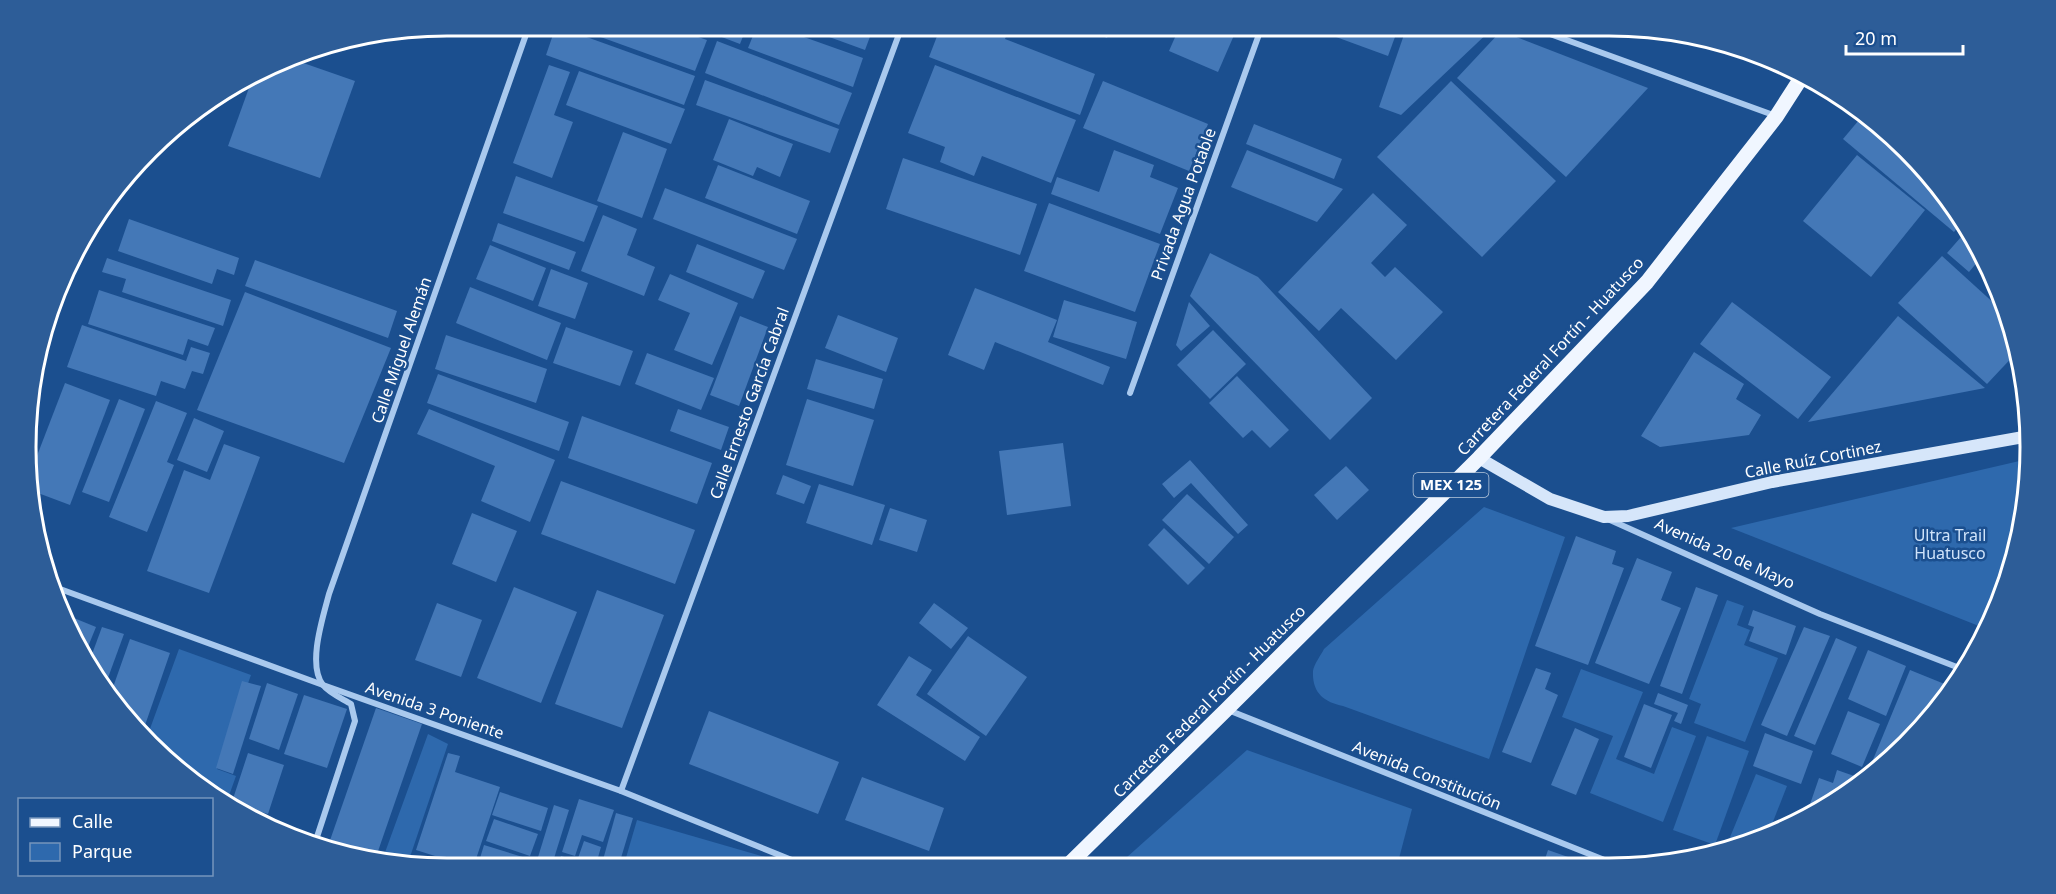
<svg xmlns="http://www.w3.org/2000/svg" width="2056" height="894" font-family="'Noto Sans',sans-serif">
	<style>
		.green { fill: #2e69ad }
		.building { fill: #4478b7 }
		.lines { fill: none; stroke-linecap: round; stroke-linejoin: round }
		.street { stroke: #a9c9ee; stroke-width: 6 }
		.secondary { stroke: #d6e6fa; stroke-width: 12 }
		.primary { stroke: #f0f6ff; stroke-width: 15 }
		.labels { text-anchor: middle; stroke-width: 5; stroke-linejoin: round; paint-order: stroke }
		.shield { fill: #1b4f8f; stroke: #bbcadd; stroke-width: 1.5 }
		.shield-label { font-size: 15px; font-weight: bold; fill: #fff }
		.street-label { font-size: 16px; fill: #fff; stroke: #1b4f8f }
		.park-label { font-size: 16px; fill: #cfe3fa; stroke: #1b4f8f }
		.rim { fill: none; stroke: #fff; stroke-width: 3 }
	</style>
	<rect width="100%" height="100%" fill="#1b4f8f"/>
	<g class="green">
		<polygon points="2028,459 2027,502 2008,583 1984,628 1731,528"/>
		<path d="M1484 507 1565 537 1489 759 1343 706C1324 702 1312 693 1313 671 1314 664 1321 655 1324 649Z"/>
		<polygon points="1727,600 1744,606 1737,625 1750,630 1744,645 1778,658 1745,742 1694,723 1701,704 1689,699"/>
		<polygon points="179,649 251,675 217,769 236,776 226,804 169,764 147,737"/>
		<polygon points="1581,669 1643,692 1616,759 1654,774 1672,727 1696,736 1663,822 1590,793 1613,736 1562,717"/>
		<polygon points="428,734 448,744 410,857 450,868 383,858"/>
		<polygon points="1707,736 1749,751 1715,845 1673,830"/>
		<polygon points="1247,750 1412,809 1397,866 1117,866"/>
		<polygon points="1756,774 1787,786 1767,837 1728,848 1726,847"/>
		<polygon points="637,820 786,863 784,867 623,868"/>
	</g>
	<g class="building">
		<polygon points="556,26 695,76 684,105 546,55"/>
		<polygon points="570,26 666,26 707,40 695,71"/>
		<polygon points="708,26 747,26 740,44 706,31"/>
		<polygon points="757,26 773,26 863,58 853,87 748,48"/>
		<polygon points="799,26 874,26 865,50"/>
		<polygon points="941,26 1010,26 1005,39 1095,74 1080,115 929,57"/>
		<polygon points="1077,26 1112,26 1107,38"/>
		<polygon points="1180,26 1238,26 1218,72 1169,51"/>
		<polygon points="1306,26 1399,26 1388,56"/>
		<polygon points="1407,26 1494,27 1401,115 1379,107"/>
		<polygon points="1501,31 1648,88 1566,177 1457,78"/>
		<polygon points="717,41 852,93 839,125 705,73"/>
		<polygon points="1706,42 1743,48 1740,58 1705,46"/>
		<polygon points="289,58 355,81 320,178 228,146 254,74"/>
		<polygon points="549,65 570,72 554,115 573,122 552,178 513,163"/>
		<polygon points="935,65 1076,120 1051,183 982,156 974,176 940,162 945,147 908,133"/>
		<polygon points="579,71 685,109 671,144 566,105"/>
		<polygon points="705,80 839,129 830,153 696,105"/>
		<polygon points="1103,81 1208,124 1189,171 1083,128"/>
		<polygon points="1451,81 1556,181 1482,257 1377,157"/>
		<polygon points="1864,114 1900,144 1944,191 1963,221 1954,232 1843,139"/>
		<polygon points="729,119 793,144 780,177 757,167 753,176 713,160"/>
		<polygon points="1254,124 1342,159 1334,179 1246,144"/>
		<polygon points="623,132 667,149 642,218 597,201"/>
		<polygon points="1114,150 1154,165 1150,177 1178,188 1160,234 1051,194 1057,177 1099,192"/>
		<polygon points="1247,150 1343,189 1317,222 1231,187"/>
		<polygon points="1857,155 1925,210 1871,277 1803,221"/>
		<polygon points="903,158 1037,204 1020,255 886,209"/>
		<polygon points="718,165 810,201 797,234 705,198"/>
		<polygon points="516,176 598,206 584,242 503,213"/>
		<polygon points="665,188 797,239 784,270 653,219"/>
		<polygon points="1373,193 1407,225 1371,263 1385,277 1395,267 1443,312 1396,360 1341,308 1319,331 1278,292"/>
		<polygon points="1049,203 1160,244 1135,312 1024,271"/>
		<polygon points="603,215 637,229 627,255 655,267 644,296 581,271"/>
		<polygon points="129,219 239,258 234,275 217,269 212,284 118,251"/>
		<polygon points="498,223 576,252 569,270 492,241"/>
		<polygon points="1968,229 1987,261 1990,269 1979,260 1969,272 1947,253"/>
		<polygon points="697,244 765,271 753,299 686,272"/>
		<polygon points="490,245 546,268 533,301 476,279"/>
		<polygon points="1210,253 1258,277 1372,398 1330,440 1190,296"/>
		<polygon points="1942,256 2008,316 2016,338 2018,351 1987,384 1898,303"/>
		<polygon points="107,258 231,300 223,326 122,292 126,279 102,272"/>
		<polygon points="255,260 397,311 388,338 245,286"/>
		<polygon points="551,269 588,283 575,319 538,306"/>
		<polygon points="670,274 738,303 712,365 674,350 690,313 658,300"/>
		<polygon points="470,287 561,323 547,360 456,323"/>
		<polygon points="975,288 1057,320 1048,342 1110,367 1103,385 995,342 984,370 948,355"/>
		<polygon points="99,290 215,328 208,346 188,339 183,355 88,324"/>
		<polygon points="245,292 391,348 344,463 197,410"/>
		<polygon points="1064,300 1137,322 1126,359 1053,337"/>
		<polygon points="1189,302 1210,326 1181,351 1176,345"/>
		<polygon points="1732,302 1831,377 1798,419 1700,344"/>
		<polygon points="838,315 898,338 886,372 825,348"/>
		<polygon points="740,316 768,327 739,406 710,395"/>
		<polygon points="1898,316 1985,388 1808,422"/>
		<polygon points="82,325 186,361 191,347 210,353 203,374 192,371 185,389 161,381 156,396 67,367"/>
		<polygon points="566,327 633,351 620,386 553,363"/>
		<polygon points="1213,330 1246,364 1210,399 1177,365"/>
		<polygon points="446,335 547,369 536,403 435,369"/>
		<polygon points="1694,352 1744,384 1736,399 1761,415 1749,435 1660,447 1641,436"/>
		<polygon points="647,353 714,378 701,410 635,384"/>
		<polygon points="816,359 883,379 874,409 807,389"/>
		<polygon points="438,374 569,422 559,451 427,403"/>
		<polygon points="1237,376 1289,430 1270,448 1252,430 1243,438 1209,403"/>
		<polygon points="65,383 110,400 70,505 30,490 30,474"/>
		<polygon points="119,399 145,409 109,502 82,492"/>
		<polygon points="807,399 874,420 853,486 786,465"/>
		<polygon points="156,401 187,413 167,462 174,465 147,532 109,517"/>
		<polygon points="429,409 555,460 530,522 481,501 495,466 417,434"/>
		<polygon points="678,409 729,427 721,450 670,431"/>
		<polygon points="582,416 712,463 697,504 568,458"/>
		<polygon points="194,418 224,431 207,472 177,460"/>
		<polygon points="1063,443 1071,506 1007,515 999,451"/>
		<polygon points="224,444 260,457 209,593 147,571 184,470 210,480"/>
		<polygon points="1190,460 1248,525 1238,534 1191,483 1174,498 1162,484"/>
		<polygon points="1346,466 1369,490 1337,520 1314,495"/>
		<polygon points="783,475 811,486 804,504 776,494"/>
		<polygon points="561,481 695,530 675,584 541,534"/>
		<polygon points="819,484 885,505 872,545 806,523"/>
		<polygon points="1187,494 1234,537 1209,564 1162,520"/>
		<polygon points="890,508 927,520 917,552 879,540"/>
		<polygon points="472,513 517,531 496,582 452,564"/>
		<polygon points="1164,528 1205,568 1188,585 1148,545"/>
		<polygon points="1576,536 1616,551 1612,564 1624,568 1588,665 1535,646"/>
		<polygon points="1637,558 1672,572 1661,600 1681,608 1649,684 1595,663"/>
		<polygon points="514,587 577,612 541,703 477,678"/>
		<polygon points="1696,587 1718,595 1682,694 1660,686"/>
		<polygon points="597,590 664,615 622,728 555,704"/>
		<polygon points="437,603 482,620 461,677 415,660"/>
		<polygon points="934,603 968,628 951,649 919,623"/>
		<polygon points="1753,610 1796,626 1786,655 1749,641 1754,627 1748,625"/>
		<polygon points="69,616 96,627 83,659 66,623"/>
		<polygon points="102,627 124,634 105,686 88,665"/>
		<polygon points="1804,627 1830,636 1787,736 1761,725"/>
		<polygon points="968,636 1027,677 986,736 927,694"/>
		<polygon points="1836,638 1857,647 1815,745 1794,736"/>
		<polygon points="130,639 170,653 143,731 111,693"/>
		<polygon points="1868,650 1906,666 1886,716 1848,699"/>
		<polygon points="909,656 932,670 916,695 980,737 965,761 877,705"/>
		<polygon points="1536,668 1551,673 1545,689 1558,695 1531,763 1502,752"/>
		<polygon points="1910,670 1952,687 1944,703 1877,770 1870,767"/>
		<polygon points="242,681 261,686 233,774 216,768"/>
		<polygon points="267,683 298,694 279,750 249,739"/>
		<polygon points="1658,693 1688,705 1681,724 1674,721 1678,713 1654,704"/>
		<polygon points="304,695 347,709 327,768 284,754"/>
		<polygon points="1644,704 1672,715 1651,768 1624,757"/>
		<polygon points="376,708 422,724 376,857 327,849"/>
		<polygon points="709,711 839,762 818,814 689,764"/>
		<polygon points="1848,711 1880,724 1862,767 1831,754"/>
		<polygon points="1575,728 1599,739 1576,795 1551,785"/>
		<polygon points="1765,733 1813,751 1801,784 1753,766"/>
		<polygon points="248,753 284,765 268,814 252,809 249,818 230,808"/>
		<polygon points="448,753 460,756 455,772 500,787 473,868 416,850"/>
		<polygon points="1837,770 1857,777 1853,789 1806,816 1819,778 1833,783"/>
		<polygon points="862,777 944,808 929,851 845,820"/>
		<polygon points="500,792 548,808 541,831 492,815"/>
		<polygon points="579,799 614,810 603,842 582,835 575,856 562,852"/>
		<polygon points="554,805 569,810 551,868 540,868 535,867"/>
		<polygon points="616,813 633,818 618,868 605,868 601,867"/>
		<polygon points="494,819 538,834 530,856 486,841"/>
		<polygon points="584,841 601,847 595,868 557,868 561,856 577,861"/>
		<polygon points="484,845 526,858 523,865 511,861 509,868 477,868"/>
		<polygon points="1548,850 1591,865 1543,865"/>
	</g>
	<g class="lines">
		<g class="street">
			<polyline points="1528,26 1776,116"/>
			<polyline points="33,372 58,301"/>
			<polyline points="1130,393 1262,26"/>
			<polyline points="1610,520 1820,614 1962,669"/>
			<polyline points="49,585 323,685 621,791 809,867"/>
			<polyline points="1228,710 1617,865"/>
			<polyline points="621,791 902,26"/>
			<path d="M314 846 355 721 351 704C343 699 329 693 323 685 307 665 323 617 329 594L529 26"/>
		</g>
		<polyline class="secondary" points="1479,458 1550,499 1604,517 1628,516 1772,482 2029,436"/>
		<polyline class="primary" points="1066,867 1227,709 1479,458 1647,282 1776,117 1803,75"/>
	</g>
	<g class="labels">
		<rect class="shield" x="1413.5" y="473" width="75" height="24" rx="4.5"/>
		<g class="shield-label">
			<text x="1451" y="490">MEX 125</text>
		</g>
		<g class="street-label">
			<text transform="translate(1183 204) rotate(-70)" y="6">Privada Agua Potable</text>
			<text transform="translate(401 350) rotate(-71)" y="6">Calle Miguel Alemán</text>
			<text transform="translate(1550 356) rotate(-47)" y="6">Carretera Federal Fortín - Huatusco</text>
			<text transform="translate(749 403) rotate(-70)" y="6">Calle Ernesto García Cabral</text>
			<text transform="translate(1813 459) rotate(-11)" y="6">Calle Ruíz Cortinez</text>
			<text transform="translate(1725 553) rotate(24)" y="6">Avenida 20 de Mayo</text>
			<text transform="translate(1209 701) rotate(-45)" y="6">Carretera Federal Fortín - Huatusco</text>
			<text transform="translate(435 710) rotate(19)" y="6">Avenida 3 Poniente</text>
			<text transform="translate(1427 775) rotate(22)" y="6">Avenida Constitución</text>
		</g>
		<g class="park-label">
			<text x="1950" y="541">Ultra Trail<tspan x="1950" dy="18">Huatusco</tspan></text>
		</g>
	</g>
	<path d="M0 0H2056V894H0ZM447 36H1609A411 411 0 0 1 2020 447V447A411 411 0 0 1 1609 858H447A411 411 0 0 1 36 447V447A411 411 0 0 1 447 36Z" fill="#2d5d98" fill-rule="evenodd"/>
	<path class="rim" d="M447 36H1609A411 411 0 0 1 2020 447V447A411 411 0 0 1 1609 858H447A411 411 0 0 1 36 447V447A411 411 0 0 1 447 36Z"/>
	<rect x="18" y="798" width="195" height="78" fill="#1b4f8f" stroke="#7695bc" stroke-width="1.5"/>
	<rect x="30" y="818" width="30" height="9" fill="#f0f6ff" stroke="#7695bc" stroke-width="1.5"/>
	<text x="72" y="828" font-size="18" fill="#ffffff">Calle</text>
	<rect x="30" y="843" width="30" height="18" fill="#2e69ad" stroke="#7695bc" stroke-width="1.5"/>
	<text x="72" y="858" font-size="18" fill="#ffffff">Parque</text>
	<path d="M1846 45v9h117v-9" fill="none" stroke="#ffffff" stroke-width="3"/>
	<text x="1855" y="45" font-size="18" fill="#ffffff" stroke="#1b4f8f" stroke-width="4.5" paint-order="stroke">20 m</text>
</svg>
